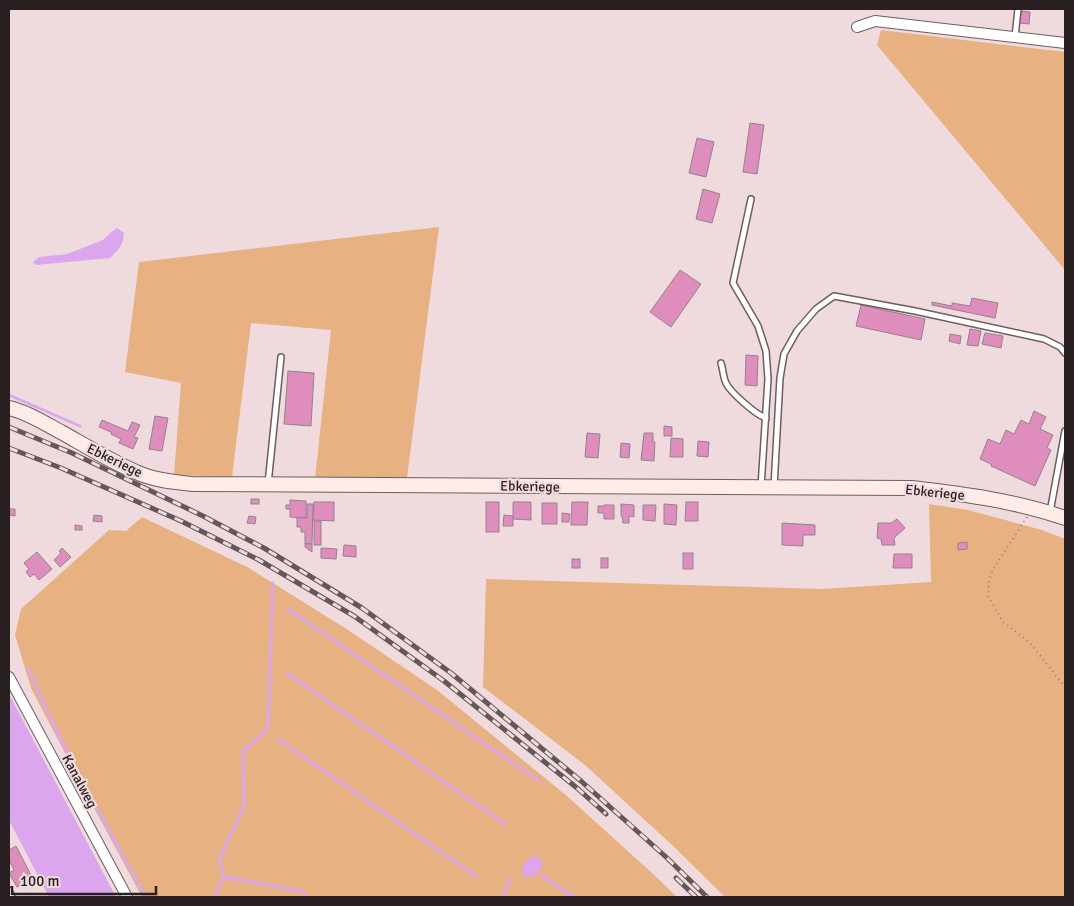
<svg xmlns="http://www.w3.org/2000/svg" width="1074" height="906" font-family="Signika,sans-serif">
	<style>
		.green { fill: #e7b182 }
		.water { fill: #dba6ed }
		.lines { fill: none; stroke-linecap: round; stroke-linejoin: round }
		.stream { stroke: #dba6ed; stroke-width: 3 }
		.building { fill: #de8dbd; stroke: #92838b }
		.lane-casing { stroke: #6e5d5f; stroke-width: 8 }
		.street-casing { stroke: #6e5d5f; stroke-width: 12 }
		.secondary-casing { stroke: #6e5d5f; stroke-width: 16 }
		.path { stroke: #908183; stroke-width: 2; stroke-dasharray: 1 4; stroke-linecap: butt }
		.lane { stroke: #fff; stroke-width: 5 }
		.street { stroke: #fff; stroke-width: 10 }
		.secondary { stroke: #feece8; stroke-width: 14 }
		.rail-casing { stroke: #635759; stroke-width: 5 }
		.rail { stroke: #efdbdd; stroke-width: 3; stroke-dasharray: 9; stroke-linecap: butt }
		.labels { text-anchor: middle; stroke-width: 4.5; stroke-linejoin: round; paint-order: stroke }
		.street-label { font-size: 14px; fill: #271f20; stroke: #efdbdd }
	</style>
	<rect width="100%" height="100%" fill="#efdbdd"/>
	<g class="green">
		<polygon points="881,30 1065,52 1065,270 877,45"/>
		<polygon points="439,227 407,478 315,479 331,330 251,323 232,477 174,475 181,383 125,372 139,262"/>
		<polygon points="929,504 968,510 1042,530 1065,539 1065,897 725,897 672,845 585,765 483,687 486,579 823,589 931,582"/>
		<polygon points="142,517 249,568 345,628 437,690 567,796 652,873 677,897 142,897 86,793 31,688 15,635 21,609 109,530 126,531"/>
	</g>
	<g class="water">
		<path d="M117 228 124 233C123 246 119 249 110 258L36 265 33 262 39 257 67 254 103 240 110 233Z"/>
		<polygon points="9,694 116,897 49,897 9,820"/>
		<path d="M535 855 543 863C539 875 535 877 523 877 521 863 524 862 535 855Z"/>
	</g>
	<g class="lines">
		<g class="stream">
			<polyline points="9,395 80,426"/>
			<polyline points="288,609 539,781"/>
			<path d="M29 669C61 749 105 822 146 897"/>
			<polyline points="287,673 505,824"/>
			<polyline points="278,739 477,877"/>
			<polyline points="542,876 574,897"/>
			<polyline points="224,877 302,891 307,897"/>
			<polyline points="214,897 224,877 219,859 244,807 243,751 268,729 273,583"/>
			<polyline points="502,897 511,879"/>
		</g>
	</g>
	<g class="building">
		<polygon points="1021,11 1030,12 1029,24 1019,23"/>
		<polygon points="750,123 764,125 757,174 743,172"/>
		<polygon points="697,138 714,142 706,177 689,173"/>
		<polygon points="703,189 720,194 712,223 696,219"/>
		<polygon points="680,270 701,284 671,327 650,312"/>
		<polygon points="972,298 998,303 995,318 932,305 932,302 952,306 952,303 970,306"/>
		<polygon points="861,305 925,319 921,340 856,326"/>
		<polygon points="970,329 981,331 978,346 967,345"/>
		<polygon points="985,333 1003,336 1001,348 982,344"/>
		<polygon points="950,334 961,336 960,344 949,341"/>
		<polygon points="746,355 758,356 757,386 745,385"/>
		<polygon points="288,371 314,373 311,426 284,424"/>
		<polygon points="1034,411 1046,417 1040,429 1053,435 1047,448 1051,450 1035,486 991,466 991,464 980,459 988,439 1000,444 1006,430 1014,434 1021,420 1029,424"/>
		<polygon points="155,416 168,418 162,451 149,449"/>
		<polygon points="102,420 128,431 132,422 140,425 134,437 138,438 133,449 119,443 121,439 111,434 111,432 99,427"/>
		<polygon points="664,426 672,427 672,436 664,436"/>
		<polygon points="587,433 600,434 598,458 585,457"/>
		<polygon points="644,433 653,433 653,442 655,442 654,461 641,460"/>
		<polygon points="671,438 683,439 683,457 670,457"/>
		<polygon points="698,441 709,442 708,457 697,456"/>
		<polygon points="621,443 630,444 629,458 620,457"/>
		<rect x="251" y="499" width="8" height="5"/>
		<polygon points="290,500 306,501 306,518 290,517 290,509 286,509 286,505 290,505"/>
		<polygon points="314,502 334,502 334,521 313,520"/>
		<rect x="486" y="502" width="13" height="30"/>
		<polygon points="513,502 531,502 531,520 513,519"/>
		<polygon points="572,502 588,502 587,525 571,525"/>
		<polygon points="686,502 698,502 698,521 685,521"/>
		<rect x="542" y="503" width="15" height="21"/>
		<polygon points="307,504 313,504 312,544 305,544 305,532 301,532 301,527 297,527 297,518 307,518"/>
		<polygon points="621,504 634,505 634,517 629,516 629,523 623,523 622,516 621,516"/>
		<polygon points="664,504 677,505 676,525 664,524"/>
		<polygon points="604,505 614,505 614,519 604,519 604,513 598,513 598,506 604,506"/>
		<polygon points="643,505 656,505 655,521 643,520"/>
		<polygon points="9,509 15,509 15,516 9,515"/>
		<polygon points="562,513 570,514 569,522 562,522"/>
		<polygon points="94,515 102,516 102,522 93,521"/>
		<polygon points="504,515 513,516 513,526 503,526"/>
		<polygon points="249,516 256,517 255,524 247,523"/>
		<polygon points="897,519 905,528 894,538 895,545 882,545 881,539 877,538 878,523 891,523"/>
		<rect x="314" y="521" width="7" height="24"/>
		<polygon points="782,523 815,525 815,535 803,535 803,546 782,545"/>
		<polygon points="75,525 82,526 82,530 75,530"/>
		<polygon points="967,542 967,549 958,550 958,543"/>
		<polygon points="305,544 312,544 312,552 305,547"/>
		<polygon points="344,545 356,546 356,557 343,556"/>
		<polygon points="62,548 71,557 60,567 54,560 61,553 59,551"/>
		<polygon points="321,548 337,549 336,559 321,558"/>
		<polygon points="37,552 52,569 39,580 34,574 30,577 26,572 29,569 24,563"/>
		<rect x="683" y="553" width="10" height="16"/>
		<polygon points="894,554 912,554 912,568 893,568"/>
		<rect x="601" y="558" width="7" height="10"/>
		<rect x="572" y="559" width="8" height="9"/>
		<polygon points="16,846 35,883 25,888 23,884 17,887 9,873 14,870 9,860 9,850"/>
	</g>
	<g class="lines">
		<g class="lane-casing">
			<g id="lane">
				<polyline points="1015,37 1018,9"/>
				<polyline points="751,199 733,283 758,326 766,351 768,379 761,487"/>
				<path d="M721 363C723 369 723 377 726 383 730 392 756 415 766 418"/>
				<polyline points="268,484 281,357"/>
				<polyline points="774,487 780,378 784,354 797,331 816,309 834,296 915,311 1044,339 1060,347 1065,353"/>
				<polyline points="1050,512 1065,431"/>
				<polyline points="9,890 12,897"/>
			</g>
		</g>
		<g class="street-casing">
			<g id="street">
				<polyline points="857,27 875,21 1065,43"/>
				<polyline points="9,677 127,897"/>
			</g>
		</g>
		<g class="secondary-casing">
			<path id="secondary" d="M9 408C27 412 44 423 61 432 86 446 110 461 136 472 153 480 173 482 192 484L912 488C964 494 1016 501 1065 518"/>
		</g>
		<polyline class="path" points="1027,517 993,569 989,581 988,596 1003,622 1030,643 1065,687"/>
		<use href="#lane" class="lane"/>
		<use href="#street" class="street"/>
		<use href="#secondary" class="secondary"/>
		<g class="rail-casing">
			<g id="rail">
				<polyline points="9,427 72,453 203,516 264,548 362,608 451,673 581,781 666,857 707,897"/>
				<polyline points="9,448 61,468 181,521 259,560 354,616 444,681 577,788 606,814"/>
				<polyline points="676,878 696,897"/>
			</g>
		</g>
		<use href="#rail" class="rail"/>
	</g>
	<g class="labels">
		<g class="street-label">
			<text transform="translate(115 460) rotate(26)" y="5">Ebkeriege</text>
			<text transform="translate(530 486) rotate(1)" y="5">Ebkeriege</text>
			<text transform="translate(935 492) rotate(6)" y="5">Ebkeriege</text>
			<text transform="translate(80 781) rotate(62)" y="5">Kanalweg</text>
		</g>
	</g>
	<rect width="1074" height="906" fill="none" stroke="#271f20" stroke-width="20"/>
	<path d="M12 886v8h144v-8" fill="none" stroke="#271f20" stroke-width="2.5"/>
	<text x="20" y="886" font-size="15" fill="#271f20" stroke="#efdbdd" stroke-width="4" paint-order="stroke">100 m</text>
</svg>
